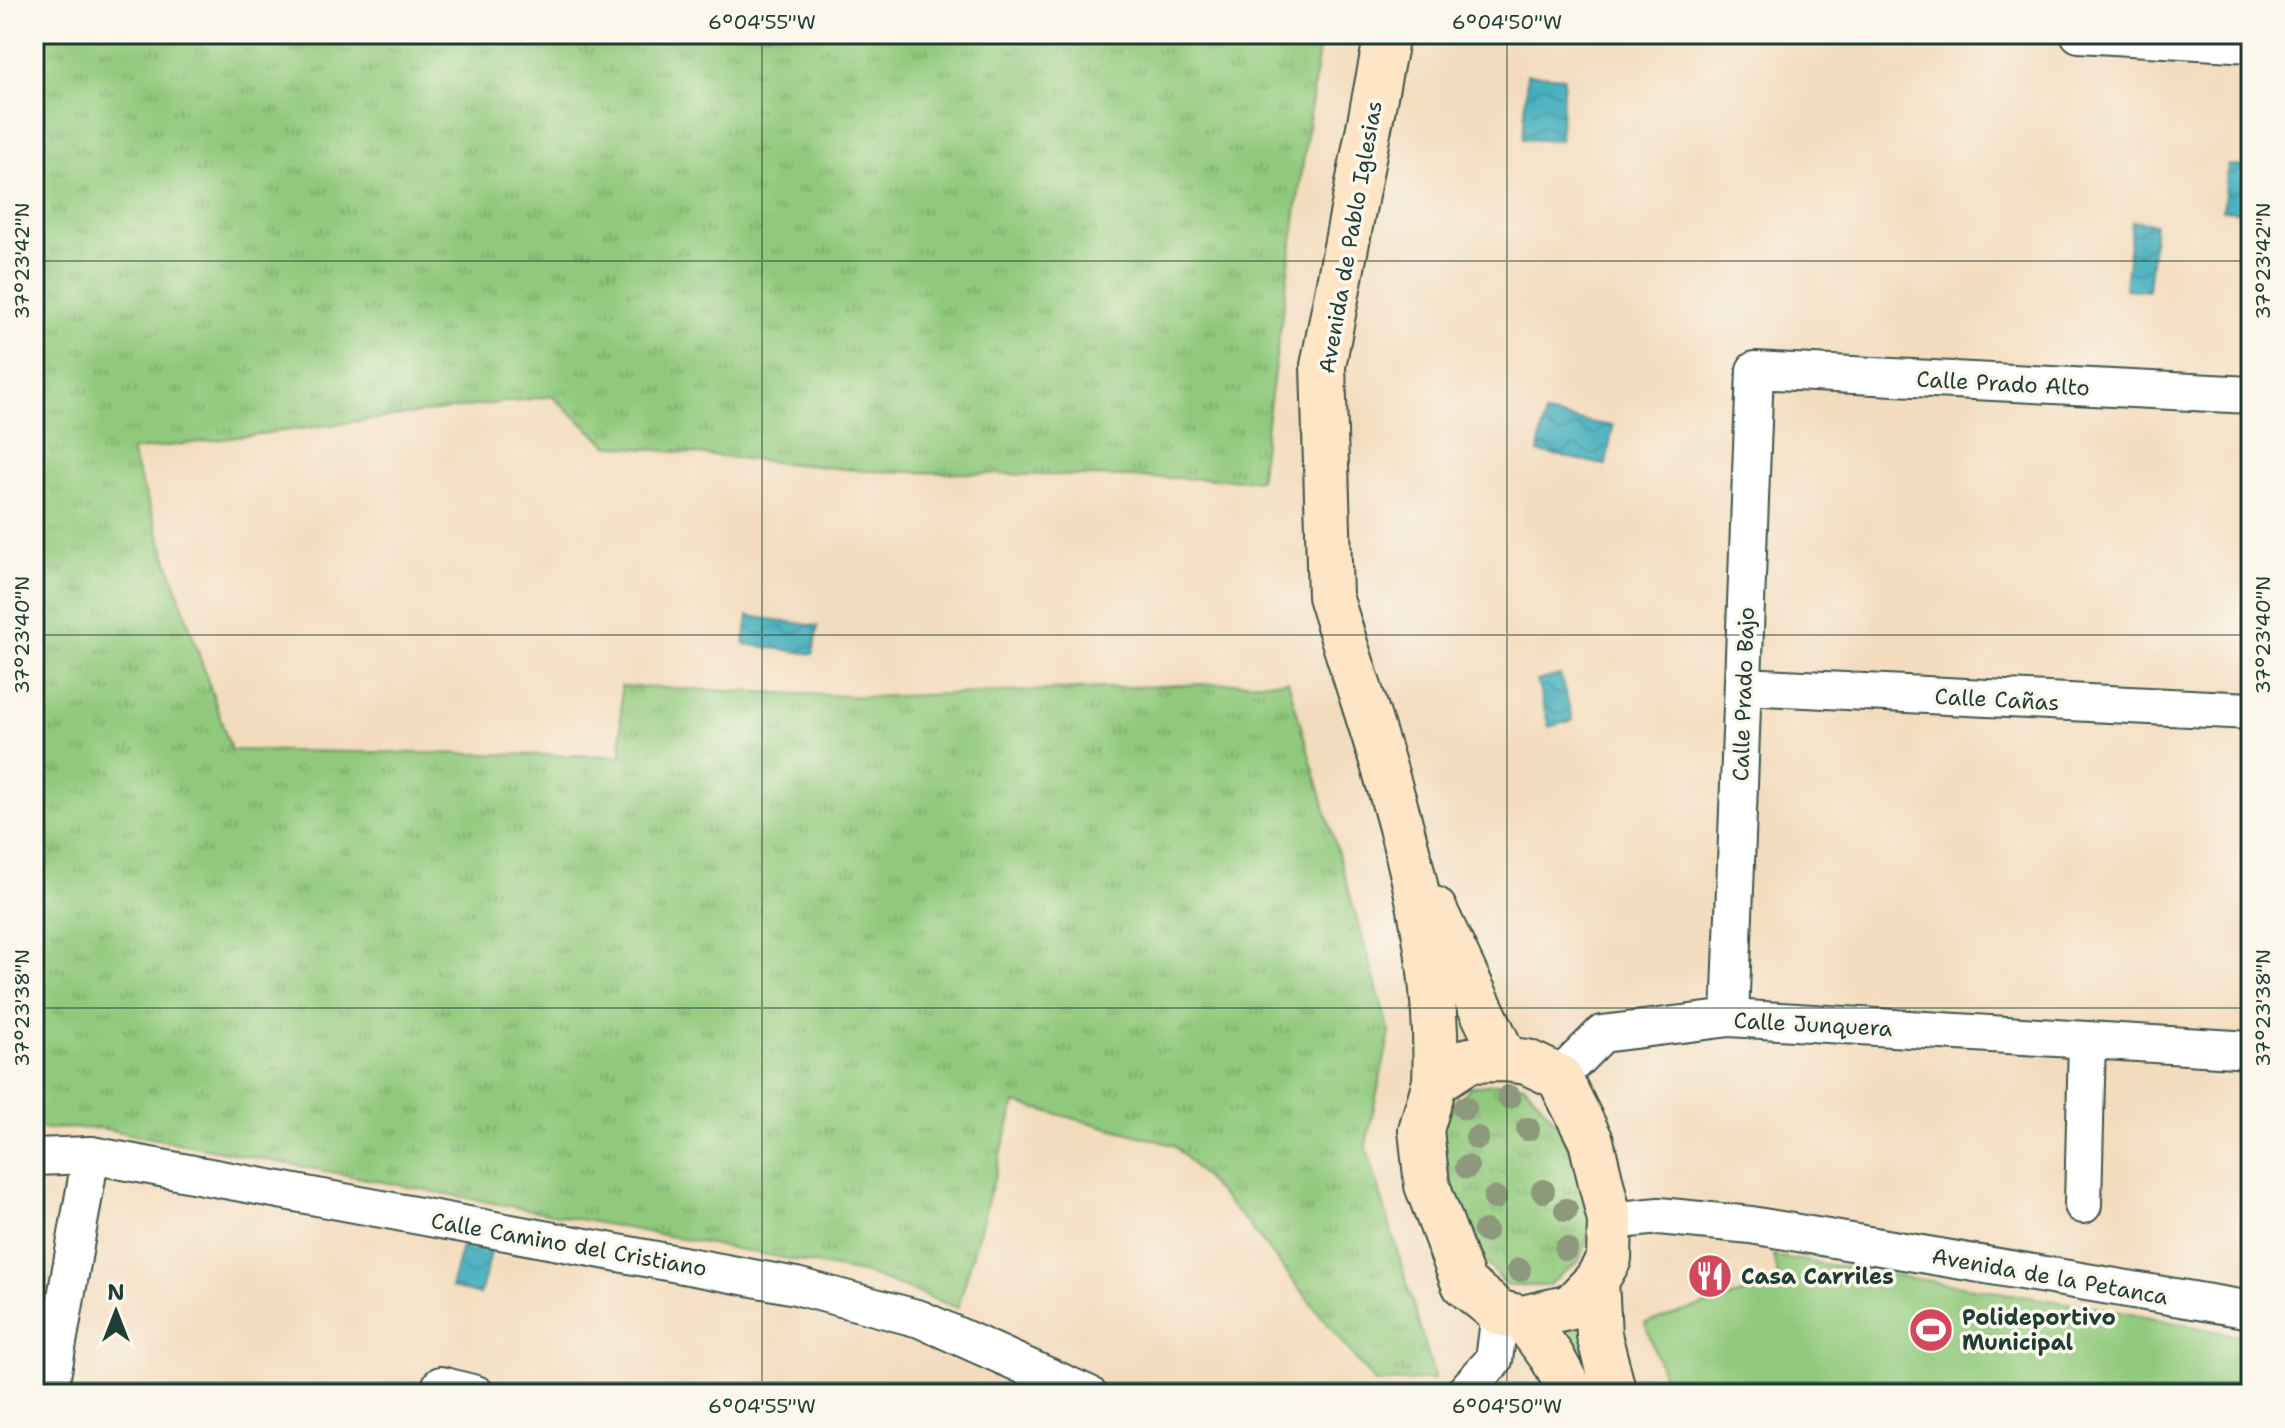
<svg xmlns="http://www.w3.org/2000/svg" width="2285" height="1428" font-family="'Shantell Sans',sans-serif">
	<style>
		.grass { fill: url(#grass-tufts); stroke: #588358; stroke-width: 2 }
		.pitch { fill: #90c97c; stroke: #588358; stroke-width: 2 }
		.water { fill: url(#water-waves); stroke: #2e7478; stroke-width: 2 }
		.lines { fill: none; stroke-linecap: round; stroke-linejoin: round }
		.minor-casing { stroke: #3f5549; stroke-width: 40 }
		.secondary-casing { stroke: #3f5549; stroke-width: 48 }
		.minor { stroke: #fff; stroke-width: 36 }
		.secondary { stroke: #fde5c5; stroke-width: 44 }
		.tree { fill: #8e987c }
		.ticks { fill: none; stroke: #1f3d34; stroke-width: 2; stroke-opacity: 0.45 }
		.labels { text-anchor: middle; stroke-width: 7; stroke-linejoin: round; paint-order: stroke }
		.street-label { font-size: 22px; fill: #1f3d34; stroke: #fbf7ec }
		.poi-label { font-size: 22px; font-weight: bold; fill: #1f3d34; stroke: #fbf7ec; text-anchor: start }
		.neatline { fill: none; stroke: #1f3d34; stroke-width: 3 }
		.ticks-label { font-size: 20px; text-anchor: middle; fill: #1f3d34 }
	</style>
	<defs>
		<pattern id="grass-tufts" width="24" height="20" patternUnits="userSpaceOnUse" patternTransform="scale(2)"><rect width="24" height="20" fill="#90c97c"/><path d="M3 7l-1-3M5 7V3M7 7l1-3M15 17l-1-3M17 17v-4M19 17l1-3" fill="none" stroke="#75a466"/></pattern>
		<pattern id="water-waves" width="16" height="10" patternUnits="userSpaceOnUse" patternTransform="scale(2)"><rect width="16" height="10" fill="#3eacbc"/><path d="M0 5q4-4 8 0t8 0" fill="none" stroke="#338d9a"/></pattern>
	</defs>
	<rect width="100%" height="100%" fill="#fbf7ec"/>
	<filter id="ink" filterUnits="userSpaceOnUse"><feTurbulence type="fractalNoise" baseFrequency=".0125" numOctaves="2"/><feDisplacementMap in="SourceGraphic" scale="16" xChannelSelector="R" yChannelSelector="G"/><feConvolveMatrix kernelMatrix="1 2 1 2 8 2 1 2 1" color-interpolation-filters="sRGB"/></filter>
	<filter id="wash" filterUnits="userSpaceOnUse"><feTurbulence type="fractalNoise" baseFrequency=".006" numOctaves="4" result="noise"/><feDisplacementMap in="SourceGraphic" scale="32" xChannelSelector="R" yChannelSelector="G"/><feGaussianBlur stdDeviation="1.8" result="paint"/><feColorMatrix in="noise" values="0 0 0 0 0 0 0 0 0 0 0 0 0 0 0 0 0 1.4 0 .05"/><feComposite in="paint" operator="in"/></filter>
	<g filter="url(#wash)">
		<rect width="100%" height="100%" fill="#f3dcbd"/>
		<g class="grass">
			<polygon points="34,34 1321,34 1259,480 865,471 607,445 552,396 131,451 231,750 621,756 621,686 873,697 1288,681 1390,1033 1366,1145 1435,1379 1375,1383 1247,1223 1174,1145 1015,1103 958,1308 867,1274 99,1128 34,1129"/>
			<polygon points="1503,1083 1525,1085 1564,1132 1592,1225 1579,1261 1547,1286 1507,1286 1467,1241 1446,1165 1441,1124 1470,1087"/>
			<polygon points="1583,1321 1598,1394 1549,1336"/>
		</g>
		<polygon class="pitch" points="1773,1256 2105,1309 2251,1338 2251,1394 1670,1394 1645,1323 1779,1283"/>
		<g class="water">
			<polygon points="1527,74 1564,77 1560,141 1523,139"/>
			<polygon points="2228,165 2251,168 2251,213 2223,210"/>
			<polygon points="2132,221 2155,224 2148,291 2125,289"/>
			<polygon points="1545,414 1613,426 1606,465 1538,452"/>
			<polygon points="748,616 818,626 813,654 744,644"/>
			<polygon points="1560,675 1573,720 1549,727 1537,681"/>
			<polygon points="463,1242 492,1249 480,1295 451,1287"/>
		</g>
	</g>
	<g filter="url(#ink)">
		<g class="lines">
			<g class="minor-casing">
				<g id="minor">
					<polyline points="2079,34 2251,44"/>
					<polyline points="1743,686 2251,711"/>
					<polyline points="1730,1018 1755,370 2251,395"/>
					<polyline points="1559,1077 1602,1034 1730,1018 2251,1050"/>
					<polyline points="34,1157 91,1155 796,1286 920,1319 1088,1394"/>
					<polyline points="2083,1205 2087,1040"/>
					<polyline points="1610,1221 1659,1216 1751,1225 2251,1310"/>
					<polyline points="49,1394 91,1155"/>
					<polyline points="439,1394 441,1385 476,1394"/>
					<polyline points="1463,1394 1494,1360 1500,1313"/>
				</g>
			</g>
			<g class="secondary-casing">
				<g id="secondary">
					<path d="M1387 34 1323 366 1330 596C1378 753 1442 915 1435 1082"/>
					<polyline points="1434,909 1505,1059"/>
					<polygon points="1505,1059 1527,1062 1559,1077 1591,1141 1610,1221 1609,1259 1596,1281 1571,1307 1523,1318 1500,1313 1464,1284 1427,1185 1421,1130 1435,1082 1469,1060"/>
					<polyline points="1596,1281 1599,1335 1614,1394"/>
					<polyline points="1523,1318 1552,1357 1572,1394"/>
				</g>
			</g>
			<use href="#minor" class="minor"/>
			<use href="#secondary" class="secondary"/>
		</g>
		<g class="tree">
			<circle cx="1509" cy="1097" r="12"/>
			<circle cx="1465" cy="1108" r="12"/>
			<circle cx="1528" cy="1129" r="12"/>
			<circle cx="1477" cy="1138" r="12"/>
			<circle cx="1467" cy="1167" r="12"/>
			<circle cx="1543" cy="1191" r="12"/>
			<circle cx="1495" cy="1198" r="12"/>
			<circle cx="1566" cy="1210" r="12"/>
			<circle cx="1485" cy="1231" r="12"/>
			<circle cx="1566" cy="1249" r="12"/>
			<circle cx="1519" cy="1270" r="12"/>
		</g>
	</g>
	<path class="ticks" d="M762 34V1394M1507 34V1394M34 261H2251M34 635H2251M34 1008H2251M34 1382H2251"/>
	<defs>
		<g id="restaurant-disc" transform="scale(2.3)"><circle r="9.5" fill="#d1495b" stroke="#fbf7ec"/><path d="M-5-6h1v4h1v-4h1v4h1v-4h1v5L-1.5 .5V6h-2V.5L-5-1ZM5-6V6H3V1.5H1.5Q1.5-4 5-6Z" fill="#fff"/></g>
		<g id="stadium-disc" transform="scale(2.3)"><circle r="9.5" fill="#d1495b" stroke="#fbf7ec"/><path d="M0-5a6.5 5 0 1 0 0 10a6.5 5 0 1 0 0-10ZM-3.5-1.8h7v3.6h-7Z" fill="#fff"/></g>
	</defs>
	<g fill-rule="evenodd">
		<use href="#restaurant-disc" x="1710" y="1276"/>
		<use href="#stadium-disc" x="1931" y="1330"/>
	</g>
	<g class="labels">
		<g class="street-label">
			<text transform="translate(1350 237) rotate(-80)" y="8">Avenida de Pablo Iglesias</text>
			<text transform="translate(2003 383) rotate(3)" y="8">Calle Prado Alto</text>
			<text transform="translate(1743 694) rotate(-88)" y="8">Calle Prado Bajo</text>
			<text transform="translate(1997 699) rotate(3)" y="8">Calle Cañas</text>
			<text transform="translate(1813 1024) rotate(3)" y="8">Calle Junquera</text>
			<text transform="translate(569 1244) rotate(10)" y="8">Calle Camino del Cristiano</text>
			<text transform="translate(2050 1276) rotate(10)" y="8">Avenida de la Petanca</text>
		</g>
		<g class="poi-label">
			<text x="1741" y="1284">Casa Carriles</text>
			<text x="1962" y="1325">Polideportivo<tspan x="1962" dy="25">Municipal</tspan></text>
		</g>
	</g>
	<rect width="2285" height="1428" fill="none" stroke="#fbf7ec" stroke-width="88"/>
	<g transform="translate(116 1312)" stroke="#fbf7ec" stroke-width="6" paint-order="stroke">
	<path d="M0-6L14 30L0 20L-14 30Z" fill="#1f3d34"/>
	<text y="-12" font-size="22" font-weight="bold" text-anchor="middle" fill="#1f3d34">N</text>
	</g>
	<rect x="44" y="44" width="2197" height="1340" class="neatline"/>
	<g class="ticks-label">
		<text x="762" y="29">6°04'55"W</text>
		<text x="1507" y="29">6°04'50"W</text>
		<text transform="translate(22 261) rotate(-90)" y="7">37°23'42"N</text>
		<text transform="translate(2263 261) rotate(-90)" y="7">37°23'42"N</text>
		<text transform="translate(22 635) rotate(-90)" y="7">37°23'40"N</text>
		<text transform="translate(2263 635) rotate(-90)" y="7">37°23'40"N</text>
		<text transform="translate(22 1008) rotate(-90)" y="7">37°23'38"N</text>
		<text transform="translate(2263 1008) rotate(-90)" y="7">37°23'38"N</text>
		<text x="762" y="1413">6°04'55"W</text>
		<text x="1507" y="1413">6°04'50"W</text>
	</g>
</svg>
